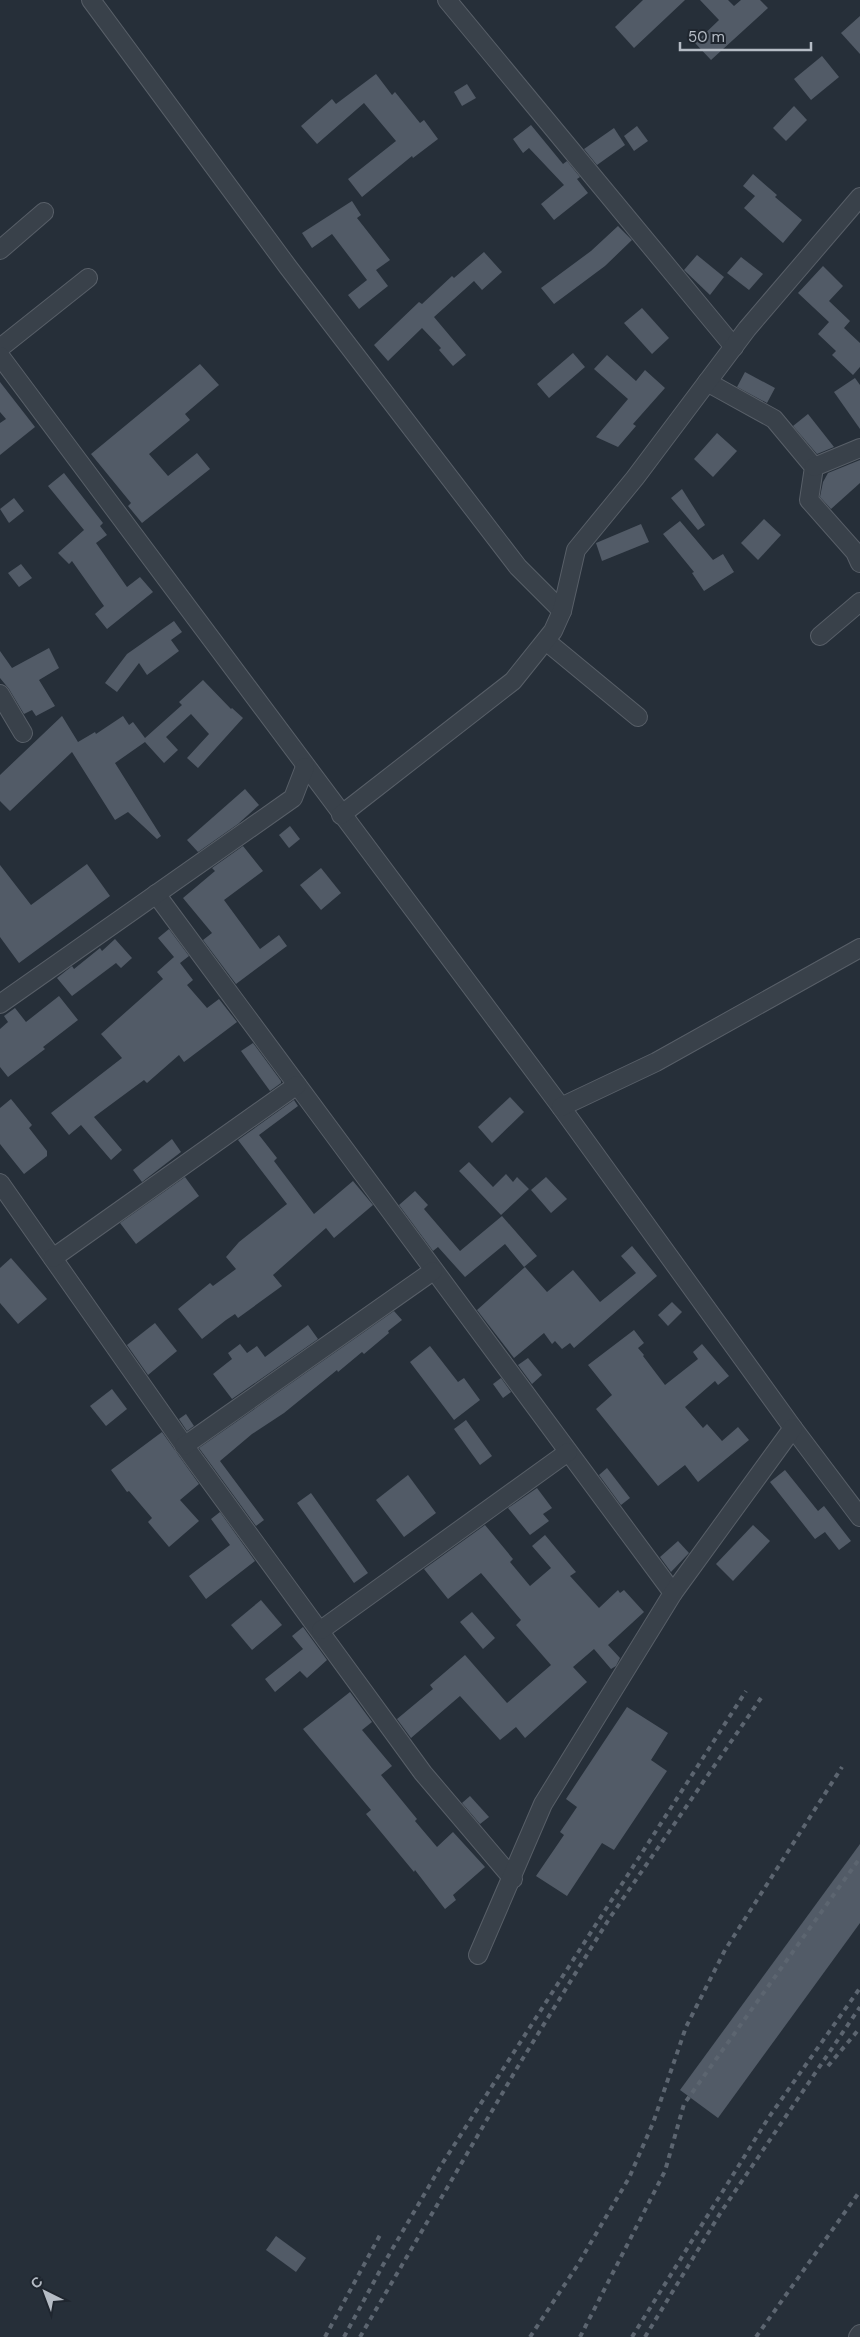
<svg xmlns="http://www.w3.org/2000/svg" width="860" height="2337" font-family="'DM Sans',sans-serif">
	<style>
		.building { fill: #525b67 }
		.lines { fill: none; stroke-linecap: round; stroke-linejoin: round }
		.minor-casing { stroke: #585f68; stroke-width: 20 }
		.minor { stroke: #39414a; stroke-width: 18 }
		.rail { stroke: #5c6570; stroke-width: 4; stroke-dasharray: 5 5; stroke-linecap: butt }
	</style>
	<rect width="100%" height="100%" fill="#262f39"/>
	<g class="building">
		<polygon points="643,0 685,0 634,48 615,27"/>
		<polygon points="700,0 728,0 734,6 741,0 760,0 768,8 711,60 695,43 719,20"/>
		<polygon points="860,16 860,54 841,33"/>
		<polygon points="822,56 839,77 811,100 794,79"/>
		<polygon points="376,74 392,95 395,92 420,123 424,120 438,139 413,158 412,156 362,197 348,179 396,141 364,103 317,144 301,126 332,99 336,104"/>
		<polygon points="467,84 476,98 462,106 454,92"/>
		<polygon points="794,106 807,120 786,141 773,128"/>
		<polygon points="531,125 563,164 567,161 580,177 577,179 588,193 554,220 541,204 564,185 529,148 523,153 513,139"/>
		<polygon points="637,126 648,141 634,151 624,136"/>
		<polygon points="614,128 625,145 597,165 584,149"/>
		<polygon points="753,174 777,195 775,197 802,220 783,243 744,208 755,196 743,186"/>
		<polygon points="352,201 361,215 357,218 390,260 376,270 388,286 359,309 348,295 367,280 332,234 312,248 302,233"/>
		<polygon points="618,226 632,240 605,266 554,304 541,288 591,251"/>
		<polygon points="484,252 502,272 482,290 474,281 434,317 466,355 453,366 439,350 441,348 422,328 388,361 374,345 419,302 422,304 452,276 454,278"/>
		<polygon points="697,255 724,277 710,295 684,270"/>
		<polygon points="741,257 763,274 749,290 727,273"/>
		<polygon points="823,266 843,286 829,301 850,321 844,328 860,343 860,367 853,375 832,355 836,351 818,334 829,322 798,293"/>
		<polygon points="642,308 669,338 652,354 624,323"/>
		<polygon points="573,353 585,367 549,398 537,384"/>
		<polygon points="607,355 636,381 645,370 665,388 633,424 636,426 618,447 596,437 628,399 594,369"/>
		<polygon points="200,364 219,385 185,414 190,420 149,454 168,476 197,453 210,469 142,523 128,506 131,503 91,454"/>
		<polygon points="745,372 775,388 767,403 737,387"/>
		<polygon points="855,378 860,385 860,429 834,392"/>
		<polygon points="0,382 35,427 0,455 0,423 6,419 0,412"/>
		<polygon points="808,414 834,447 817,454 793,426"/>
		<polygon points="717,433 737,451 713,477 694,459"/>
		<polygon points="860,460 860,483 831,509 820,497 823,482 828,473"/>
		<polygon points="64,473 103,523 100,526 107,535 96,543 127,587 140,577 153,592 107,629 95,614 104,606 72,561 69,564 58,553 84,530 48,486"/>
		<polygon points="682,489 705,525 698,530 671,498"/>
		<polygon points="14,498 24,511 9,523 0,509"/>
		<polygon points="764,519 781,535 758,560 741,543"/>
		<polygon points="680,521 713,560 723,554 734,572 704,591 692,573 694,572 663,534"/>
		<polygon points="641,524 649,542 602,561 596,543"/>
		<polygon points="21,564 32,578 19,587 8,573"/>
		<polygon points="174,621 182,632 171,640 179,651 147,675 139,663 117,692 105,683 127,654"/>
		<polygon points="49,648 59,668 39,680 55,706 36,716 32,710 24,714 9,689 0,678 0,651 12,668"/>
		<polygon points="203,680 231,709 232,708 243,718 198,768 187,758 209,734 191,714 166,737 178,750 164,763 145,742 115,763 161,836 157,839 128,812 115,820 72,752 10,811 0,801 0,775 62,716 78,742 95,732 96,734 123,716 129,725 133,722 145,738 182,705 179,702"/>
		<polygon points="245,789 259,805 238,824 198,852 187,840"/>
		<polygon points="290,826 300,839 289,848 279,835"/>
		<polygon points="243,846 263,871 224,900 260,949 279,935 287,946 236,984 203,940 212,933 183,898 215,871 212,868"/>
		<polygon points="87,864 110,896 19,963 0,937 0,865 31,905"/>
		<polygon points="321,868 341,893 321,910 300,885"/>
		<polygon points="169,929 189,956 180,963 193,980 187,985 207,1008 219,999 237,1022 184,1062 179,1055 147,1083 144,1080 94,1117 122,1150 111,1160 81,1125 69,1135 51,1113 122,1058 101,1034 163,979 157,972 174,957 158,938"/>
		<polygon points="115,939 132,958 121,968 116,963 72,996 57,978 72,966 74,969 100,948 102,951"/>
		<polygon points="59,996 78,1020 43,1047 45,1049 8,1077 0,1067 0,1029 8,1022 4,1016 15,1008 26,1022"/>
		<polygon points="253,1043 281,1081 281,1083 270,1091 241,1051"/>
		<polygon points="510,1097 524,1112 492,1143 478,1127"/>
		<polygon points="11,1099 32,1125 29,1128 47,1151 47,1156 24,1174 0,1144 0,1108"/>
		<polygon points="294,1100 298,1106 259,1135 277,1158 274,1161 314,1214 353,1181 373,1205 334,1238 326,1228 273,1275 282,1286 238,1318 235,1314 226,1320 202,1339 178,1309 210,1283 213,1286 236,1269 226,1257 239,1242 287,1204 238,1140"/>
		<polygon points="172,1139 181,1152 142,1182 133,1170"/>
		<polygon points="469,1162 493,1187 506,1174 513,1182 517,1177 529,1189 501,1215 459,1171"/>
		<polygon points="185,1177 199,1196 136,1244 120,1223"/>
		<polygon points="546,1177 567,1199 551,1213 531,1190"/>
		<polygon points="415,1191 428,1205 424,1209 460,1251 502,1216 537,1256 524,1267 505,1244 465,1277 438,1247 433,1251 399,1205"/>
		<polygon points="632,1246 657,1276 574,1348 570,1343 562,1349 555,1341 552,1344 544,1333 514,1358 477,1310 525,1267 547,1292 573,1270 600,1302 636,1273 621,1256"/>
		<polygon points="11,1258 47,1299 18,1324 0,1303 0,1268"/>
		<polygon points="672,1302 682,1312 668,1326 658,1315"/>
		<polygon points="394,1311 402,1320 388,1331 389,1333 364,1354 362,1352 338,1372 337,1370 284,1413 252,1434 220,1461 264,1520 256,1526 199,1448"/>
		<polygon points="155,1323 177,1351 148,1375 127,1345"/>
		<polygon points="308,1325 318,1339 232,1399 213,1374 232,1359 228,1353 240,1344 247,1353 257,1346 265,1357"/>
		<polygon points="634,1330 644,1343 638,1348 644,1355 643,1356 665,1385 698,1359 693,1352 702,1344 729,1376 718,1385 715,1381 685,1407 703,1428 707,1424 722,1441 738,1427 749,1440 698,1482 685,1465 658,1486 596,1409 612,1395 588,1365"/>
		<polygon points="430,1346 458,1382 464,1378 480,1400 454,1420 410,1362"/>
		<polygon points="528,1358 542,1375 532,1384 518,1365"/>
		<polygon points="501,1378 511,1392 503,1398 493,1384"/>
		<polygon points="112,1389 127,1409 106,1426 90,1406"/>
		<polygon points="186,1414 194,1426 187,1431 179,1419"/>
		<polygon points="466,1420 492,1456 480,1465 454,1429"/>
		<polygon points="162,1432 199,1484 180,1500 199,1521 169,1547 148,1522 152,1518 129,1491 127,1492 111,1470"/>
		<polygon points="607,1468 630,1498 621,1505 599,1475"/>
		<polygon points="785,1470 818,1511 824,1506 851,1541 839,1550 825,1532 815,1539 770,1482"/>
		<polygon points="408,1475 436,1513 404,1537 376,1500"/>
		<polygon points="537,1488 552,1508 543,1514 549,1521 530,1535 508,1508"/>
		<polygon points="311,1493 368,1573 354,1583 297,1503"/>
		<polygon points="220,1512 255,1561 206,1599 189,1576 230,1545 211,1519"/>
		<polygon points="485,1525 513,1559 510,1562 530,1586 551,1568 532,1546 545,1535 576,1572 570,1576 599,1608 618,1590 620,1593 624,1590 644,1612 608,1645 620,1658 616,1666 611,1669 594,1649 573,1667 587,1682 525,1738 516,1727 500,1740 460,1696 411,1738 397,1719 433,1689 430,1685 465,1655 507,1703 551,1665 516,1625 521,1620 481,1573 448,1599 424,1569"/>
		<polygon points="753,1525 770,1541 733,1581 716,1564"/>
		<polygon points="678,1541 689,1553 671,1572 660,1557"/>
		<polygon points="261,1600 282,1625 252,1650 231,1625"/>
		<polygon points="472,1612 495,1638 483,1649 460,1622"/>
		<polygon points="303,1627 327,1660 307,1678 300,1671 275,1692 265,1679 303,1649 292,1636"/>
		<polygon points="350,1692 372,1722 362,1730 392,1766 381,1775 417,1819 415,1821 437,1847 453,1832 485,1867 453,1895 456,1900 445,1909 415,1870 414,1872 366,1814 371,1810 303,1729"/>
		<polygon points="627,1707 668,1733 651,1760 667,1771 614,1850 602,1843 567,1896 536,1876 564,1835 560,1832 577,1807 566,1799"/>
		<polygon points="470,1796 489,1817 480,1824 462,1803"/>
		<polygon points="860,1844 860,1923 718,2118 680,2090"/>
		<polygon points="276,2236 306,2258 296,2272 266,2250"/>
	</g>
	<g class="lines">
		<g class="minor-casing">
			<g id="minor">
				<polyline points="91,0 288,267 518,567 562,611"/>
				<polyline points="447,0 734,347"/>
				<polyline points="0,250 44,212"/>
				<polyline points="0,348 88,278"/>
				<polyline points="0,356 561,1107 793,1428 860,1517"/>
				<polyline points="707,382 774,419 814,467 809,500 855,552 860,563"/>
				<polyline points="814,467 860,448"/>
				<polyline points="820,636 860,602"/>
				<polyline points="546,641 638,717"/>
				<polyline points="0,694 23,733"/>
				<polyline points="341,815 513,681 553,631 562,611 576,550 635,478 747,329 860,197"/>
				<polyline points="156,894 673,1593"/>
				<polyline points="0,1004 293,798 305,767"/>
				<polyline points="561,1107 656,1062 860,948"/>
				<polyline points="0,1183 191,1455 423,1773 513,1879"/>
				<polyline points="53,1258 297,1085"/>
				<polyline points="184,1446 433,1271"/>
				<polyline points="321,1630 568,1452"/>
				<polyline points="478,1955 543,1804 673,1593 793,1428"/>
				<polyline points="858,2337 860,2334"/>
			</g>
		</g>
		<use href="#minor" class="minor"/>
		<g class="rail">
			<polyline points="828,2066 860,2028"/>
			<polyline points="325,2337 380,2235"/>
			<polyline points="344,2337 383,2265 442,2164 746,1691"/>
			<polyline points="360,2337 520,2063 609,1919 761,1698"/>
			<polyline points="530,2337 577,2266 629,2178 653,2123 686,2027 725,1950 842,1767"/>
			<polyline points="580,2337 665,2171 684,2104 860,1858"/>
			<polyline points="632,2337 769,2117 860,1988"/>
			<polyline points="645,2337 721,2212 860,2007"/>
			<polyline points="756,2337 860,2191"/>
		</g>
	</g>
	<g transform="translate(45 2292) rotate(318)" stroke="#1f262f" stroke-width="4" paint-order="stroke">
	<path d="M0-4L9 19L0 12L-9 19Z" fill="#b5bcc5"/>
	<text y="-8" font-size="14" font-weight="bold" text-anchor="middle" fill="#b5bcc5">С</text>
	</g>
	<path d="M680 42v8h131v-8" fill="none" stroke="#b5bcc5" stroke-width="2.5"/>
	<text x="688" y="42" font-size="15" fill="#b5bcc5" stroke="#1f262f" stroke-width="4" paint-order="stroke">50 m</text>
</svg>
